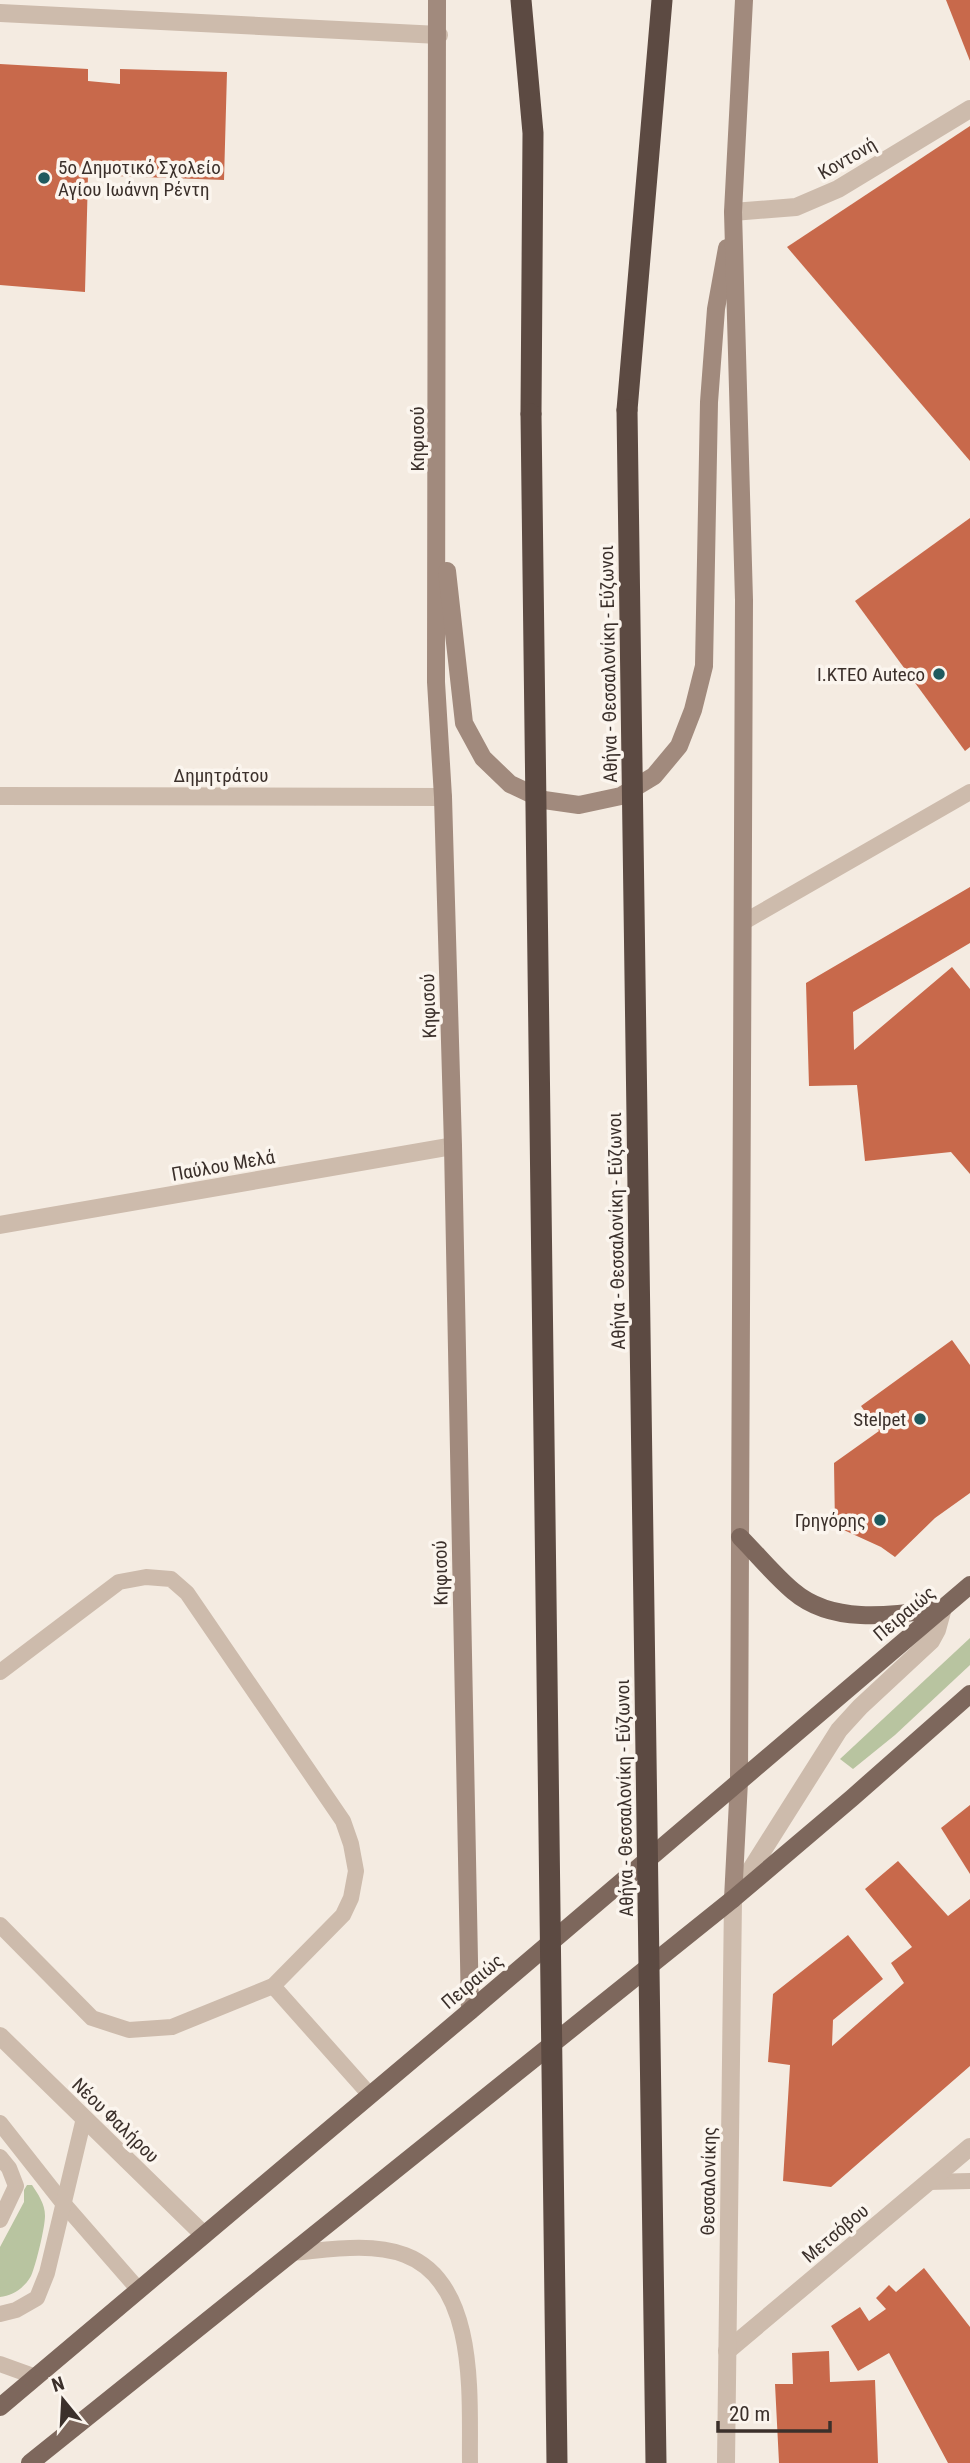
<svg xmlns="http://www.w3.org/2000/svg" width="970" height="2463" font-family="'Roboto Condensed',sans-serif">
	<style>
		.green { fill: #b8c4a0 }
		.building { fill: #c8694b }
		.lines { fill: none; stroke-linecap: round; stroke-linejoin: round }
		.service { stroke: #cdbbac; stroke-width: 16 }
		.minor { stroke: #cdbbac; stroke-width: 18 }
		.tertiary { stroke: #cdbbac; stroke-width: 18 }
		.secondary { stroke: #a18a7d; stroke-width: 18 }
		.primary { stroke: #7d675c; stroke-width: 18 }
		.motorway { stroke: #5c4a42; stroke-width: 21 }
		.motorway-bridge { stroke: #5c4a42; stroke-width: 21 }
		.poi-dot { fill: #1f5a5e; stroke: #fbf5ee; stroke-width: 2.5 }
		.labels { text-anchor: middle; stroke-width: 7; stroke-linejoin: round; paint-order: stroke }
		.street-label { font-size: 19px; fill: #3b302b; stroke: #fbf5ee }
		.poi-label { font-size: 19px; fill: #3b302b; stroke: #fbf5ee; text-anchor: end }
	</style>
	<rect width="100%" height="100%" fill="#f4ebe1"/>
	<g class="green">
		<polygon points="970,1638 970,1665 895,1735 853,1769 840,1759"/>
		<path d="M27 2185H32C38 2194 45 2204 45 2216 45 2227 36 2265 31 2276 25 2287 13 2296 0 2297V2247L24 2202V2190Z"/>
	</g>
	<g class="building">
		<polygon points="946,0 970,0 970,61"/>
		<polygon points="0,64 88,69 88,81 120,84 120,69 227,72 224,180 88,175 85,292 0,285"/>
		<polygon points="970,126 970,461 787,247"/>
		<polygon points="970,518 970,747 965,751 855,601"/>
		<polygon points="970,887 970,943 853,1012 854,1050 952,967 970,989 970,1174 951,1152 865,1161 857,1085 809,1086 806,983"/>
		<polygon points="952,1340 970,1365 970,1493 935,1518 895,1557 881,1547 835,1526 834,1463 879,1431 861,1406"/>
		<polygon points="970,1805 970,1874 941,1828"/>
		<polygon points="898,1861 948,1916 970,1899 970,2066 831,2187 783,2181 790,2065 768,2062 773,1994 848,1935 883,1979 833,2020 832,2046 904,1983 891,1963 912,1947 865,1889"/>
		<polygon points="924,2268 970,2327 970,2463 948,2463 889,2353 858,2371 831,2326 860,2307 869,2321 886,2309 876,2298 889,2285 896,2292"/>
		<polygon points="829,2351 830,2382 875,2380 878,2463 779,2463 775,2384 793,2384 792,2353"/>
	</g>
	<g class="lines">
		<g class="service">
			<polyline points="742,923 970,792"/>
			<polyline points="0,1672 119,1582 146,1577 171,1579 187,1593 343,1821 351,1844 356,1871 351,1898 343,1915 273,1986 172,2027 129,2030 92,2018 0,1925"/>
			<polyline points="273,1986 370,2095"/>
			<polyline points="0,2123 63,2203 138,2289"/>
			<polyline points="0,2157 9,2168 16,2186 0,2220"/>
			<polyline points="928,2182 970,2181"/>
			<path d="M292 2253C328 2250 370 2242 405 2255 479 2283 469 2400 470 2463"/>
			<polyline points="0,2314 16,2310 37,2298 47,2273 84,2118"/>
			<polyline points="0,2364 36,2377"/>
		</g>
		<g class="minor">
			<polyline points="0,13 439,35"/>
			<polyline points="733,212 796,207 838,189 970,109"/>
			<polyline points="0,796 443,797"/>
			<polyline points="0,1225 453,1146"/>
			<polyline points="0,2036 204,2235"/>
			<polyline points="727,2351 970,2147"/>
			<polyline points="726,2463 733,1899"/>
		</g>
		<polyline class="tertiary" points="736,1893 839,1730 860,1707 931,1641 937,1630 943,1608"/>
		<g class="secondary">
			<polyline points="437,0 436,682 443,797 453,1146 470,2011"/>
			<polyline points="447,571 464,723 483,758 510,784 544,800 579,805 621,796 654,776 679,746 693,710 704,666 709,402 716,309 727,248"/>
			<polyline points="733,1899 739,1781 744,600 733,212 744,0"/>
		</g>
		<g class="primary">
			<path d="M740 1537C757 1554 774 1575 793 1591 834 1626 894 1615 943 1608"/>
			<polyline points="0,2407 470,2011 970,1585"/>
			<polyline points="30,2463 733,1899 852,1798 970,1694"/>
		</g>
		<g class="motorway">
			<polyline points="521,0 533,133 531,414"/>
			<polyline points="627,410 662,0"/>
		</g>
		<g class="motorway-bridge">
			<polyline points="627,410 656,2463"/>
			<polyline points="531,414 557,2463"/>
		</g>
	</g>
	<g class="poi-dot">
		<circle cx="44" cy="178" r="7"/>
		<circle cx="939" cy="674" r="7"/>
		<circle cx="920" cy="1419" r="7"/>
		<circle cx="880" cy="1520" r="7"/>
	</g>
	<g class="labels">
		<g class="street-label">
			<text transform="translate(847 158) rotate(-30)" y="7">Κοντονή</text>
			<text transform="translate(417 439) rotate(-90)" y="7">Κηφισού</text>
			<text transform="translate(608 664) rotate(-91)" y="7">Αθήνα - Θεσσαλονίκη - Εύζωνοι</text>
			<text x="221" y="782">Δημητράτου</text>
			<text transform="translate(428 1006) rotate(-92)" y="7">Κηφισού</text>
			<text transform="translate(223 1165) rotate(-10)" y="7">Παύλου Μελά</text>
			<text transform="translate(616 1231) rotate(-91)" y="7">Αθήνα - Θεσσαλονίκη - Εύζωνοι</text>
			<text transform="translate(440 1573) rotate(-91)" y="7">Κηφισού</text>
			<text transform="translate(904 1613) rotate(-40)" y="7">Πειραιώς</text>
			<text transform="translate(624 1798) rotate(-91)" y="7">Αθήνα - Θεσσαλονίκη - Εύζωνοι</text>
			<text transform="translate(472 1981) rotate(-40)" y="7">Πειραιώς</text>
			<text transform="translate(116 2120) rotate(44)" y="7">Νέου Φαλήρου</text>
			<text transform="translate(708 2181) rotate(-89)" y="7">Θεσσαλονίκης</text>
			<text transform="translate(835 2233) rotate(-40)" y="7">Μετσόβου</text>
		</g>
		<g class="poi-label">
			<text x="58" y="174" text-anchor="start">5ο Δημοτικό Σχολείο<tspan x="58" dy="22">Αγίου Ιωάννη Ρέντη</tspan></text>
			<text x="925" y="681">Ι.ΚΤΕΟ Auteco</text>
			<text x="906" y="1426">Stelpet</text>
			<text x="866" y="1527">Γρηγόρης</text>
		</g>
	</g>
	<g transform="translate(63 2400) rotate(342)" stroke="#fbf5ee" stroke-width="5" paint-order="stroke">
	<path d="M0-5L12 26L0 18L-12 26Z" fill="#3b302b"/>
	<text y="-10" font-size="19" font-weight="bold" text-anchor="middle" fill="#3b302b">N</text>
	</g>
	<path d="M718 2421v10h112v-10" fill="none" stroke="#3b302b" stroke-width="3.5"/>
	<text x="729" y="2421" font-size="21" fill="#3b302b" stroke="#fbf5ee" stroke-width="5" paint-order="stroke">20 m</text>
</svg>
